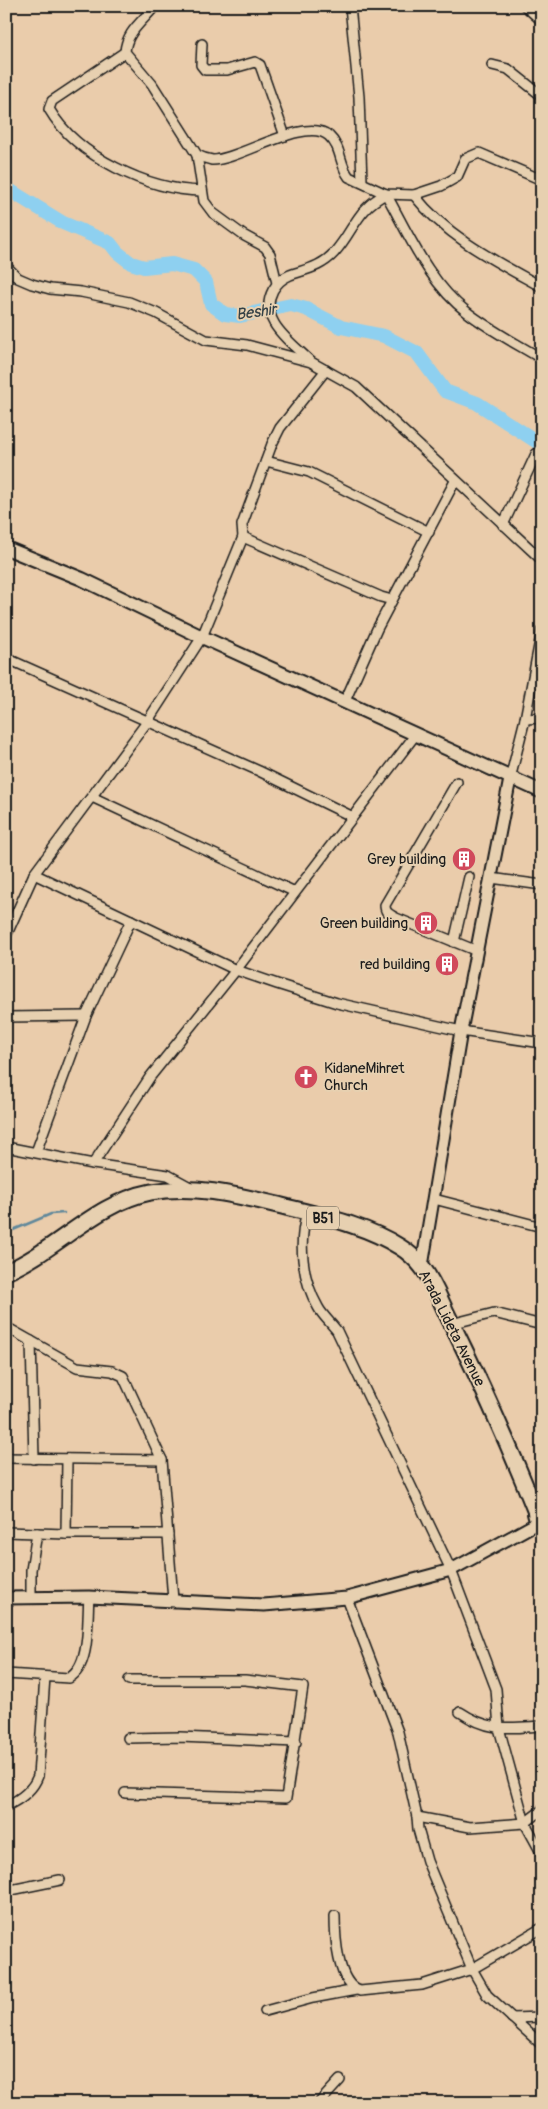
<svg xmlns="http://www.w3.org/2000/svg" width="548" height="2109" font-family="Pangolin,sans-serif">
	<style>
		.lines { fill: none; stroke-linecap: round; stroke-linejoin: round }
		.stream { stroke: #60889b; stroke-width: 2.5 }
		.river { stroke: #8ed0f0; stroke-width: 14 }
		.minor-casing { stroke: #1c1c1c; stroke-width: 12 }
		.tertiary-casing { stroke: #1c1c1c; stroke-width: 15 }
		.secondary-casing { stroke: #1c1c1c; stroke-width: 16 }
		.trunk-casing { stroke: #1c1c1c; stroke-width: 19 }
		.minor { stroke: #e7d0b0; stroke-width: 9 }
		.tertiary { stroke: #e7d0b0; stroke-width: 11 }
		.secondary { stroke: #e7d0b0; stroke-width: 12 }
		.trunk { stroke: #e7d0b0; stroke-width: 15 }
		.labels { text-anchor: middle; stroke-width: 4; stroke-linejoin: round; paint-order: stroke }
		.shield { fill: #e7d0b0; stroke: #595248; stroke-width: 1 }
		.shield-label { font-size: 14px; font-weight: bold; fill: #1c1c1c }
		.poi-label { font-size: 15px; fill: #1c1c1c; stroke: #e7d0b0; text-anchor: end }
		.street-label { font-size: 15px; fill: #1c1c1c; stroke: #e7d0b0 }
		.water-label { font-size: 16px; font-style: italic; fill: #334046; stroke: #e7d0b0 }
	</style>
	<rect width="100%" height="100%" fill="#eaccab"/>
	<filter id="ink" filterUnits="userSpaceOnUse"><feTurbulence type="fractalNoise" baseFrequency=".02" numOctaves="2"/><feDisplacementMap in="SourceGraphic" scale="10" xChannelSelector="R" yChannelSelector="G"/><feConvolveMatrix kernelMatrix="1 2 1 2 8 2 1 2 1" color-interpolation-filters="sRGB"/></filter>
	<g filter="url(#ink)">
		<g class="lines">
			<polyline class="stream" points="6,1233 51,1214 64,1213"/>
			<polyline class="river" points="6,188 63,223 110,243 117,252 131,263 144,267 172,264 194,270 206,282 211,304 225,314 240,316 291,305 306,309 341,327 384,336 417,353 445,391 477,403 542,445"/>
			<g class="minor-casing">
				<g id="minor">
					<path d="M155 6C143 21 126 32 125 52L152 84 197 155C201 157 207 159 212 160 238 161 306 115 329 136 342 148 339 164 349 177L386 194 414 195 441 186 457 177 465 159 479 153 542 180"/>
					<polyline points="350,6 359,97 362,182"/>
					<polyline points="525,6 542,21"/>
					<polyline points="202,44 201,65 205,70 227,70 255,62 260,65 285,136"/>
					<path d="M125 52 52 101 49 109C77 157 148 190 202 191"/>
					<polyline points="492,65 508,69 542,96"/>
					<polyline points="197,155 204,201 213,213 243,235 265,247 270,254 277,283"/>
					<path d="M386 194C409 235 429 283 467 312 490 330 517 344 542 359"/>
					<path d="M414 195C448 238 495 261 542 287"/>
					<polyline points="6,266 18,278 32,284 50,289 81,292 129,302 156,313 206,340 247,345 311,362 356,387 542,560"/>
					<path d="M310 361C291 342 257 320 273 290 277 283 283 278 290 275 307 269 321 267 334 253 354 231 356 209 386 194"/>
					<polyline points="266,461 309,472 429,532"/>
					<polyline points="503,525 536,454 542,450"/>
					<polyline points="243,537 381,597 392,600"/>
					<polyline points="6,658 259,771 351,816"/>
					<polyline points="345,701 377,629 455,481"/>
					<polyline points="525,719 542,718"/>
					<polyline points="510,779 525,719 542,630"/>
					<path d="M457 782 385 905C385 913 389 914 396 918L477 951"/>
					<polyline points="92,797 295,892"/>
					<polyline points="34,874 236,970 277,984 337,1003 461,1031 542,1043"/>
					<polyline points="491,878 542,885"/>
					<polyline points="6,936 34,874 147,722 202,637 243,537 242,525 272,444 280,428 326,370"/>
					<polyline points="454,942 469,877"/>
					<polyline points="6,1017 86,1016"/>
					<polyline points="6,1147 93,1164 168,1175 192,1188"/>
					<polyline points="36,1152 86,1016 131,920"/>
					<polyline points="93,1164 150,1077 236,970 416,734"/>
					<polyline points="434,1199 542,1227"/>
					<path d="M307 1213C298 1243 302 1279 318 1307 322 1315 331 1323 337 1331L451 1570 496 1689 499 1728 525 1823 542 1854"/>
					<polyline points="451,1324 494,1313 542,1325"/>
					<polyline points="6,1327 77,1367 112,1371 123,1376 162,1460 173,1600"/>
					<polyline points="31,1341 34,1459"/>
					<polyline points="6,1458 162,1460"/>
					<polyline points="6,1532 66,1534 168,1534"/>
					<polyline points="66,1534 67,1459"/>
					<polyline points="31,1596 31,1570 37,1533"/>
					<polyline points="347,1598 398,1732 417,1817 418,1829 427,1861 472,1969 487,1995 542,2045"/>
					<path d="M6 1674 69 1678C91 1666 87 1620 89 1597"/>
					<path d="M460 1712C490 1732 507 1728 542 1726"/>
					<polyline points="128,1738 180,1737 296,1742"/>
					<polyline points="125,1793 286,1798 303,1687 245,1680 129,1680"/>
					<path d="M6 1806C19 1800 33 1790 38 1776L45 1677"/>
					<polyline points="417,1817 470,1827 525,1823 542,1810"/>
					<polyline points="6,1891 60,1880"/>
					<path d="M335 1916C335 1936 337 1984 360 1991L422 1985 472 1969 542 1928"/>
					<polyline points="265,2011 313,1998 356,1990"/>
					<polyline points="512,2018 542,2017"/>
					<polyline points="319,2103 340,2080"/>
				</g>
			</g>
			<g class="tertiary-casing">
				<g id="tertiary">
					<polyline points="422,1266 461,1031 510,779"/>
					<polyline points="6,1598 89,1597 264,1605 347,1598 451,1570 539,1522"/>
				</g>
			</g>
			<g class="secondary-casing">
				<polyline id="secondary" points="6,548 82,579 202,637 542,792"/>
			</g>
			<g class="trunk-casing">
				<g id="trunk">
					<path d="M6 1272C57 1250 95 1203 151 1192 195 1184 240 1196 282 1206 321 1216 366 1225 400 1247 407 1251 417 1260 422 1267 435 1283 442 1306 452 1324 482 1385 510 1447 535 1510"/>
					<path d="M539 1503C533 1510 535 1518 542 1524"/>
				</g>
			</g>
			<use href="#minor" class="minor"/>
			<use href="#tertiary" class="tertiary"/>
			<use href="#secondary" class="secondary"/>
			<use href="#trunk" class="trunk"/>
		</g>
	</g>
	<defs>
		<g id="building-disc" transform="scale(1.25)"><circle r="9.5" fill="#d1495b" stroke="#e7d0b0"/><path d="M-4-6H4V6H1V3H-1V6H-4ZM-2.5-4.3h1.7v1.8h-1.7ZM.8-4.3h1.7v1.8H.8ZM-2.5-1h1.7V.8h-1.7ZM.8-1h1.7V.8H.8Z" fill="#fff"/></g>
		<g id="church-disc" transform="scale(1.25)"><circle r="9.5" fill="#d1495b" stroke="#e7d0b0"/><path d="M-1.2-6h2.4v3.5h3.3v2.4h-3.3V6h-2.4V-.1h-3.3v-2.4h3.3Z" fill="#fff"/></g>
	</defs>
	<g fill-rule="evenodd">
		<use href="#building-disc" x="464" y="859"/>
		<use href="#building-disc" x="426" y="923"/>
		<use href="#building-disc" x="447" y="964"/>
		<use href="#church-disc" x="306" y="1077"/>
	</g>
	<g class="labels">
		<rect class="shield" x="307" y="1206.5" width="32" height="23" rx="4"/>
		<g class="shield-label">
			<text x="323" y="1223">B51</text>
		</g>
		<g class="poi-label">
			<text x="446" y="864">Grey building</text>
			<text x="408" y="928">Green building</text>
			<text x="430" y="969">red building</text>
			<text x="324" y="1073" text-anchor="start">KidaneMihret<tspan x="324" dy="17">Church</tspan></text>
		</g>
		<g class="street-label">
			<text transform="translate(452 1328) rotate(63)" y="5">Arada Lideta Avenue</text>
		</g>
		<g class="water-label">
			<text transform="translate(256 311) rotate(-8)" y="6">Beshir</text>
		</g>
	</g>
	<rect width="548" height="2109" fill="none" stroke="#e7d0b0" stroke-width="25"/>
	<rect x="12" y="12" width="523" height="2084" fill="none" stroke="#1c1c1c" stroke-width="2" filter="url(#ink)"/>
</svg>
